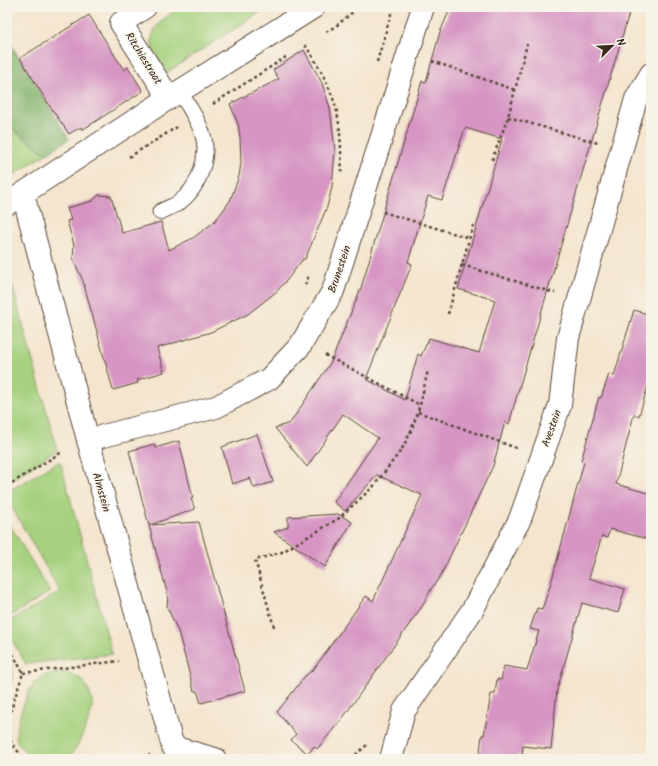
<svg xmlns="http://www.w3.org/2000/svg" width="658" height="766" font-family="Kalam,sans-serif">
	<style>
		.green { fill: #a6d17e; stroke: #707e4e }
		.forest { fill: #84b36d; stroke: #606e46 }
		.building { fill: #d695c3; fill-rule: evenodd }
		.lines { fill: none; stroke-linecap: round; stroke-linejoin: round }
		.lane-casing { stroke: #574638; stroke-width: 17 }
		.street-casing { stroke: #574638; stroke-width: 24 }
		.path { stroke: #574638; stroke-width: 2.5; stroke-dasharray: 3 3; stroke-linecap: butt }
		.lane { stroke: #fff; stroke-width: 15 }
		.street { stroke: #fff; stroke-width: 22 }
		.labels { text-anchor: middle; stroke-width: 3; stroke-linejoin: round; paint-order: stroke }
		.street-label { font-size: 11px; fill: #3b2a1e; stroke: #f7f3e8 }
	</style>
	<rect width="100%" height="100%" fill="#f7f3e8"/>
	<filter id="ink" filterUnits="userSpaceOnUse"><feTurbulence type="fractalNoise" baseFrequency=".025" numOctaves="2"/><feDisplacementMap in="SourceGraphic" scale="8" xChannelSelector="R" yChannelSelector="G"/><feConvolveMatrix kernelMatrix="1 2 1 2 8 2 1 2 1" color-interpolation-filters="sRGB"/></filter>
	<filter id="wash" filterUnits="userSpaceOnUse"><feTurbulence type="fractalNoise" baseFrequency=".012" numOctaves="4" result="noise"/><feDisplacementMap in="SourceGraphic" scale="16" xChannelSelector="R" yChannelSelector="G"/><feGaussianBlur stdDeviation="0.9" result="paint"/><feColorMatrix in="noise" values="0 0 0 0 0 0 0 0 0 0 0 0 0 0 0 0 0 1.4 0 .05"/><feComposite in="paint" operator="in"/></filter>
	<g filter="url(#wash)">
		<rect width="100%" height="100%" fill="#f4e5ce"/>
		<g class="green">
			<path d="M180 7H268L166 73C163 66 153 52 152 45 148 29 168 15 180 7Z"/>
			<polygon points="7,125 46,154 7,179"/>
			<polygon points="7,266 57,450 7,483"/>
			<polygon points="58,462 60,462 61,464 112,654 26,664 7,632 7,623 60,592 7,499 7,492"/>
			<polygon points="7,520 50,592 7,618"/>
			<path d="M7 657C17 671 11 681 7 695Z"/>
			<path d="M60 673C63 673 68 673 72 674 83 677 93 694 92 705 92 714 87 723 84 731 81 738 75 753 68 757 59 762 36 760 28 754 22 749 17 744 16 737 15 726 28 687 37 680 43 675 52 674 60 673Z"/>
		</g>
		<polygon class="forest" points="7,38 69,139 46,154 7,125"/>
		<g id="blocks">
			<g class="building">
				<path d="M451 7H619L630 10 515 402 509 424 505 422 493 466 441 575 431 589 423 605 342 719 317 749 314 746 308 754 291 740 296 734 277 712 306 675 313 670 366 596 373 601 422 495 377 475 345 511 334 502 378 438 343 414 307 467 275 428 290 423 331 362 361 288 422 81 426 82 440 32ZM465 128 502 139 458 289 495 300 479 353 429 338 421 356 418 354 405 400 366 379 412 264 408 262 428 196 442 200Z"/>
				<polygon points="89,15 124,70 128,67 143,91 82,130 81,127 69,134 49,105 20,58"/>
				<polygon points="304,50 322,83 330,108 335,151 332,187 327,207 305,259 303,259 287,280 276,292 248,314 211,332 157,348 164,372 137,380 138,383 113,390 83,281 73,258 74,245 67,221 71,220 67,208 92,201 99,195 111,196 122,233 161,222 169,250 193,238 214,222 222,212 230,201 239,176 241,163 240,137 238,124 230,104 279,79 273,70"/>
				<polygon points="634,310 651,315 651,375 639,416 634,414 616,484 651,494 651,540 610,529 607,538 602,536 589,578 625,589 618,613 582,603 557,690 551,749 523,746 522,755 517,755 516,759 479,759 482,735 484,735 491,694 495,694 497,679 501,680 504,666 527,670 539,631 530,629 537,608 542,609 551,583 584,462 581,461 599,397 601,398 609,374 614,376"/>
				<polygon points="257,434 273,482 254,488 250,478 232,484 222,447"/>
				<polygon points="179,441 193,498 191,499 195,509 150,525 199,522 245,691 201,703 197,691 194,691 178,631 167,607 168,596 129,451 154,444 155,448"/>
				<polygon points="338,514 352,522 325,567 274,532 288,527 288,517"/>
			</g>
		</g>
	</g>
	<g filter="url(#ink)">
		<use href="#blocks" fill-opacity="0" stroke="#574638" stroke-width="1"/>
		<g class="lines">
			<g class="lane-casing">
				<path id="lane" d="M160 212C165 209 171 207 177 204 198 190 211 157 202 132 197 118 188 105 180 92"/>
			</g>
			<g class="street-casing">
				<g id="street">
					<polyline points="145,7 121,23 169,98"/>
					<polyline points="23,194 88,440 173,747 215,759"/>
					<polyline points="7,204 169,98 314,7"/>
					<polyline points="88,440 216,407 269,379 300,346 333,291 423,7"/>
					<polyline points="391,759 404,711 473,609 520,519 560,405 568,338 636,99 651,74"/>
				</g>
			</g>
			<g class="path">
				<polyline points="326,32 336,26 359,7"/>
				<path d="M305 45C319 65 331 88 337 112 341 132 341 154 342 175"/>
				<polyline points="432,61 515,90"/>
				<polyline points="377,62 393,7"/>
				<polyline points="213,104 286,57"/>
				<polyline points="508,117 598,143"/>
				<polyline points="129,157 177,127"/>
				<polyline points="492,160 508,117 527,44"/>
				<polyline points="383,212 469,238"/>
				<polyline points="462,265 555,293"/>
				<polyline points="305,285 309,275"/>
				<polyline points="448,314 474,222"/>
				<polyline points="325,355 420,405"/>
				<polyline points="418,412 519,449"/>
				<polyline points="7,486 62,452"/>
				<polyline points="274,627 255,560 282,552 321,529 338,519 373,487 402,449 411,431 420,405 428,370"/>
				<polyline points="7,643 23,673 7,722"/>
				<polyline points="23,673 119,661"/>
				<polyline points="7,735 13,745 24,759"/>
				<polyline points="137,759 150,755"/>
				<polyline points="351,759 368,744"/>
			</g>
			<use href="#lane" class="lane"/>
			<use href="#street" class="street"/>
		</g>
	</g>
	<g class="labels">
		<g class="street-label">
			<text transform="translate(144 58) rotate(58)" y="4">Ritchiestraat</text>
			<text transform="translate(339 269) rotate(-71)" y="4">Brunestein</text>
			<text transform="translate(551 428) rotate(-70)" y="4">Avestein</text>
			<text transform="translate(102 492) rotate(74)" y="4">Almstein</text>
		</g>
	</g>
	<rect width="658" height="766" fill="none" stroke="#f7f3e8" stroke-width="24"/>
	<g transform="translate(612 46) rotate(66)" stroke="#f7f3e8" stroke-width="3" paint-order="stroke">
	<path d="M0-3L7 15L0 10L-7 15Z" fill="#3b2a1e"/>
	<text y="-6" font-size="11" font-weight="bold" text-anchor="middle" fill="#3b2a1e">N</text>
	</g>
</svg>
